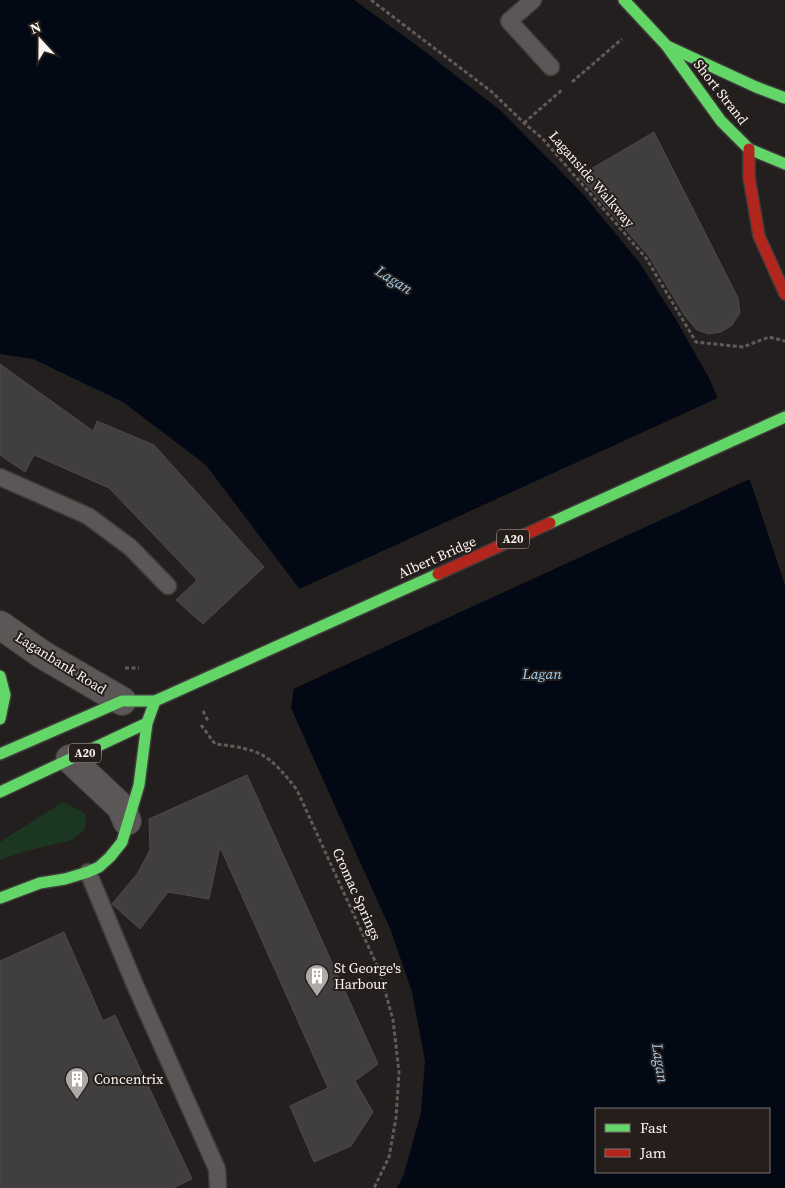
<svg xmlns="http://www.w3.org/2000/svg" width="785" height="1188" font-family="'Source Serif 4',serif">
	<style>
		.green { fill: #1b3721 }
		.water { fill: #030914; fill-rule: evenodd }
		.pier { fill: #231f1e }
		.building { fill: #413e3f; stroke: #4c494b }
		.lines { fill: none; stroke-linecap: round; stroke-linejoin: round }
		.lane-casing { stroke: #3f3b3a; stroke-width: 19 }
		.street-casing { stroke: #3f3b3a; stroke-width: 30 }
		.fast-casing { stroke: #3f3b3a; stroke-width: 14 }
		.jam-casing { stroke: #3f3b3a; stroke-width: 14 }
		.path { stroke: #5e5b5a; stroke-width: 3; stroke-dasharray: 4 2.5; stroke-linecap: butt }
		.lane { stroke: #5a5756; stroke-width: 16 }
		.street { stroke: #5a5756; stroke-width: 28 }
		.fast { stroke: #63d668; stroke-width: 11 }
		.jam { stroke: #b3261e; stroke-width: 11 }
		.labels { text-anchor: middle; stroke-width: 4; stroke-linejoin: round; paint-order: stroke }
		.shield { fill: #261e1b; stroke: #bab3b1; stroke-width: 1 }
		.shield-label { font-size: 12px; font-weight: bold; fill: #f9f3f1 }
		.street-label { font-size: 14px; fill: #f9f3f1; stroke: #261e1b }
		.poi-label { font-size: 14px; fill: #f9f3f1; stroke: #261e1b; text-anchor: start }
		.water-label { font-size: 15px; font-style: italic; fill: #9fcef3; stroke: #261e1b }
	</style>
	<rect width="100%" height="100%" fill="#231f1e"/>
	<polygon class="green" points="63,802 86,814 85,829 72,840 22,852 0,860 0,842"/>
	<path class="water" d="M0 0H354L423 50 501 111 582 193 639 262 675 318 709 378 740 450 785 585V1188H397L404 1174 421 1112 425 1061 412 992 391 931 291 708 307 599 206 465 123 402 33 359 0 354ZM596 1109H769V1172H596Z"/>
	<polygon class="pier" points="720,397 743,449 752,478 291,690 304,600 297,590"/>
	<g class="building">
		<polygon points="654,132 738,298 740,313 732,325 721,332 708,334 697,330 685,316 648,255 579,176"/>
		<polygon points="0,364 93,431 97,421 154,445 264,567 203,624 176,600 197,580 109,488 34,455 25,472 0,455"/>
		<polygon points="247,775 378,1064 355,1081 373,1112 351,1146 314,1162 290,1106 328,1088 220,847 209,899 168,892 140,929 112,904 137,874 150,850 149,819"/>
		<polygon points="64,932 103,1021 115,1015 192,1179 173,1188 0,1188 0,961"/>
	</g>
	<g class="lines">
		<g class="lane-casing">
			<g id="lane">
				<polyline points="533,0 509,21 551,67"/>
				<polyline points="0,477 88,516 130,547 168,586"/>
				<polyline points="88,872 135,985 217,1169 218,1188"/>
			</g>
		</g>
		<g class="street-casing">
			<g id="street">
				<polyline points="0,625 43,655 122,701"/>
				<polyline points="70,759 121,807 127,821"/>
			</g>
		</g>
		<g class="fast-casing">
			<g id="fast">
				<polyline points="624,0 666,45 721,121 749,149 785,164"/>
				<polyline points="667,46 756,87 785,98"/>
				<polyline points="550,523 785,417"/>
				<polyline points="0,676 5,695 0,719"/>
				<polyline points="0,754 122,701 155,701 438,574"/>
				<polyline points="0,792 147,723 155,701"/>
				<polyline points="0,898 40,883 65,879 88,872 99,867 110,857 122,842 139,785 147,723"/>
			</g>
		</g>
		<g class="jam-casing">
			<g id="jam">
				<polyline points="749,149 749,177 759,236 785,294"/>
				<polyline points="438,574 550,523"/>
			</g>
		</g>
		<g class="path">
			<polyline points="371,0 492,92 524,123 542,138 646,258 696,342 743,347 769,337 785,341"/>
			<polyline points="572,82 622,39"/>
			<polyline points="524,123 563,89"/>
			<polyline points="125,668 139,668"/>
			<polyline points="203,711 208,721"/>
			<path d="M201 725 215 744C261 749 269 754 297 790L380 972 393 1020 399 1072 396 1118 389 1157 374 1188"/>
		</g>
		<use href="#lane" class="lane"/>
		<use href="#street" class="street"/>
		<use href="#fast" class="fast"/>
		<use href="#jam" class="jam"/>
	</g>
	<defs>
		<g id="building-pin" transform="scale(1.25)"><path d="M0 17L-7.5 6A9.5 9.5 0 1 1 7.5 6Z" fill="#aea9a7" stroke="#261e1b"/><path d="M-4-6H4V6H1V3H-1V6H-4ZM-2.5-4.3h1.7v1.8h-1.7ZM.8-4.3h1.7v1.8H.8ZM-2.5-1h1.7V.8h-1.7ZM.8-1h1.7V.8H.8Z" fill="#fff"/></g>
	</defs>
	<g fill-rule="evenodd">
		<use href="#building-pin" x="317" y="976"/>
		<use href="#building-pin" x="77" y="1079"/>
	</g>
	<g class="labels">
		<g class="shield">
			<rect x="497" y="529.5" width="32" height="19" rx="4"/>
			<rect x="69" y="743.5" width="32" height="19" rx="4"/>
		</g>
		<g class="shield-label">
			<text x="513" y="543">A20</text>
			<text x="85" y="757">A20</text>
		</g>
		<g class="street-label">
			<text transform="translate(721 92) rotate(52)" y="5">Short Strand</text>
			<text transform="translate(592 179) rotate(49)" y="5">Laganside Walkway</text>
			<text transform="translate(437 557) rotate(-24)" y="5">Albert Bridge</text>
			<text transform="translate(61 663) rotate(32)" y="5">Laganbank Road</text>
			<text transform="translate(357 894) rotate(66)" y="5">Cromac Springs</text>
		</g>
		<g class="poi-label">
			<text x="334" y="973">St George's<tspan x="334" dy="16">Harbour</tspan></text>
			<text x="94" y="1084">Concentrix</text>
		</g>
		<g class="water-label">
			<text transform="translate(394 280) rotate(32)" y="5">Lagan</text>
			<text x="542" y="679">Lagan</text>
			<text transform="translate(660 1063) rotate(81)" y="5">Lagan</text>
		</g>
	</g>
	<rect x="595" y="1108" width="175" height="65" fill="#261e1b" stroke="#7a7371"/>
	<rect x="605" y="1124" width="25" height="8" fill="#63d668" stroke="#7a7371"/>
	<text x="640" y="1133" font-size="15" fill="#f9f3f1">Fast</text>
	<rect x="605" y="1149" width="25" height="8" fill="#b3261e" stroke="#7a7371"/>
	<text x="640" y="1158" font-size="15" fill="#f9f3f1">Jam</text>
	<g transform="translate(40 40) rotate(339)" stroke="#261e1b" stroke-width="4" paint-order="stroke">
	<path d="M0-4L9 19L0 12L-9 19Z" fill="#f9f3f1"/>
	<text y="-8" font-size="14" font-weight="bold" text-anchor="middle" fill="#f9f3f1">N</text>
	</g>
</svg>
